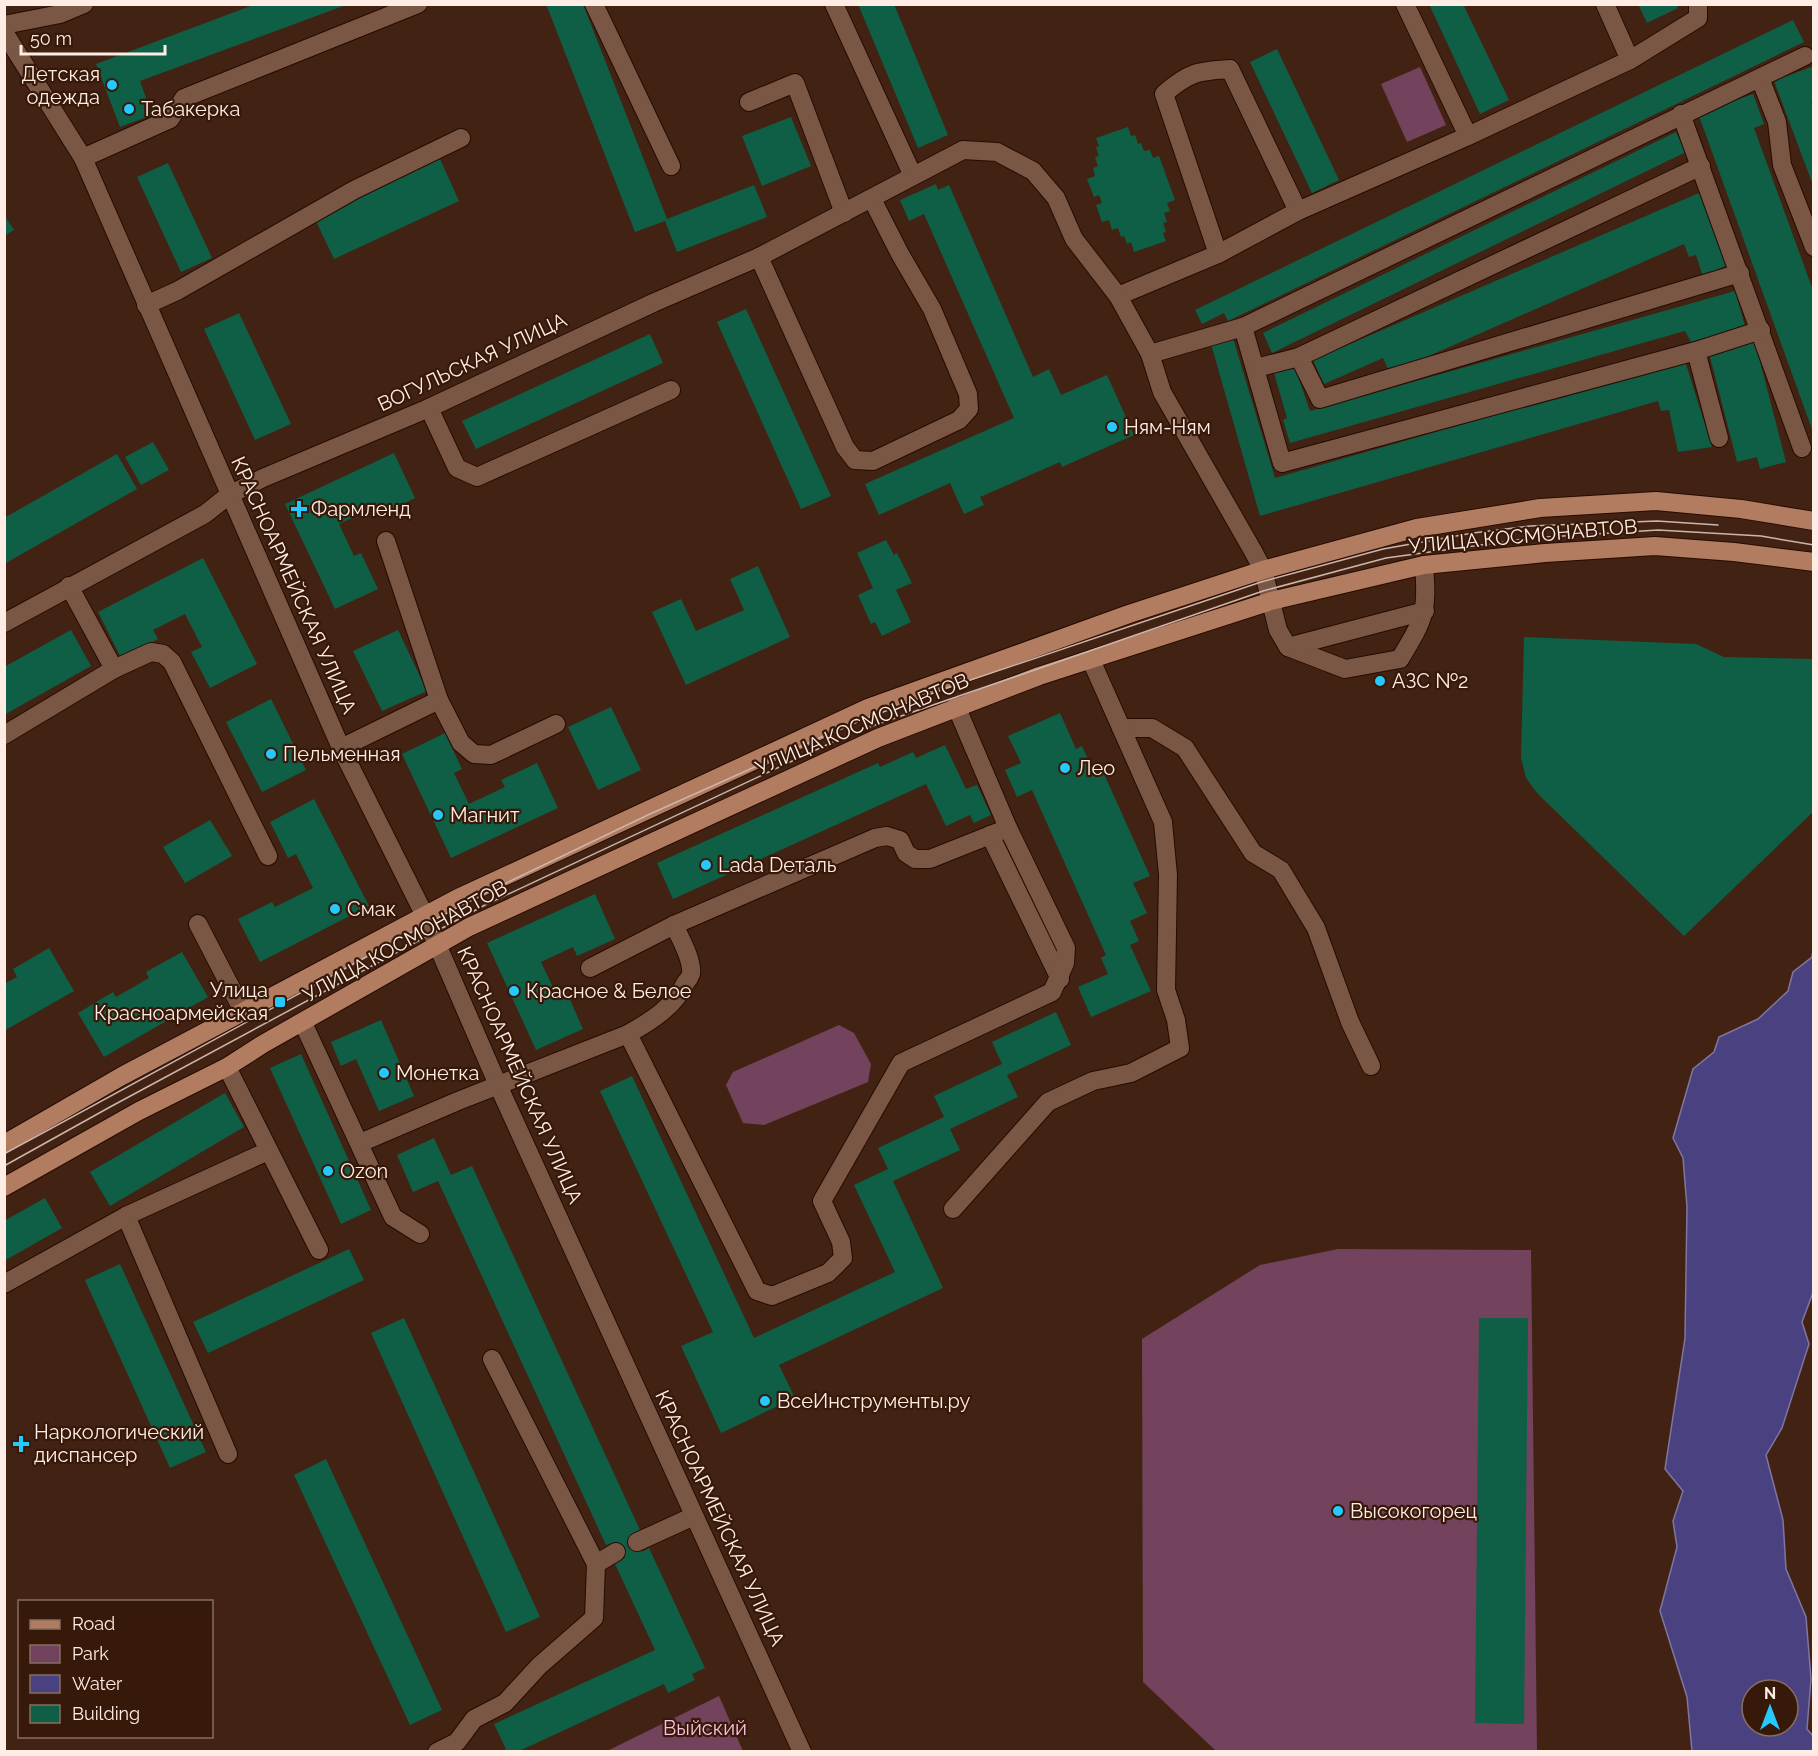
<svg xmlns="http://www.w3.org/2000/svg" width="1818" height="1756" font-family="Raleway,sans-serif">
	<style>
		.green { fill: #73425c }
		.water { fill: #4a4181; stroke: #80759f; stroke-width: 1.5; fill-rule: evenodd }
		.building { fill: #0f5e46 }
		.lines { fill: none; stroke-linecap: round; stroke-linejoin: round }
		.minor-casing { stroke: #270b00; stroke-width: 20 }
		.major-casing { stroke: #270b00; stroke-width: 20 }
		.minor { stroke: #7a5645; stroke-width: 18 }
		.major { stroke: #b27c61; stroke-width: 18 }
		.tram { stroke: #ccb6ac; stroke-width: 1.5 }
		.poi-dot { fill: #26c9fe; stroke: #371909; stroke-width: 2 }
		.labels { text-anchor: middle; stroke-width: 4.5; stroke-linejoin: round; paint-order: stroke }
		.poi-label { font-size: 20px; fill: #ffede5; stroke: #371909; text-anchor: start }
		.street-label { font-size: 20px; fill: #ffede5; stroke: #371909 }
		.park-label { font-size: 20px; fill: #fcbfde; stroke: #371909 }
	</style>
	<rect width="100%" height="100%" fill="#422313"/>
	<g class="green">
		<polygon points="1420,67 1446,125 1407,142 1381,84"/>
		<polygon points="839,1025 854,1033 871,1064 868,1082 764,1125 743,1123 726,1085 733,1072"/>
		<polygon points="1338,1249 1531,1250 1537,1751 1216,1751 1143,1682 1142,1339 1260,1265"/>
		<polygon points="719,1696 743,1751 607,1751"/>
	</g>
	<path class="water" d="M1813 950 1814 1290 1802 1322 1809 1344 1782 1428 1766 1455 1783 1520 1786 1569 1806 1617 1811 1679 1807 1729 1813 1736V1751H1692L1687 1697 1660 1611 1677 1547 1673 1521 1683 1491 1665 1469 1685 1338 1687 1207 1683 1158 1673 1138 1693 1069 1714 1052 1719 1037 1758 1019 1788 991 1793 972 1812 957ZM1752 1690H1788V1726H1752Z"/>
	<g class="building">
		<polygon points="256,4 346,5 140,81 152,115 120,127 96,64"/>
		<polygon points="546,4 583,4 667,219 754,185 767,217 677,252 665,221 635,232"/>
		<polygon points="858,4 894,4 948,135 918,148"/>
		<polygon points="1429,4 1463,4 1509,100 1480,114"/>
		<polygon points="1638,4 1676,4 1678,8 1647,23"/>
		<polygon points="1793,20 1804,42 1228,321 1224,313 1202,324 1195,310"/>
		<polygon points="1277,49 1339,180 1312,193 1250,62"/>
		<polygon points="1814,66 1814,101 1811,102 1814,108 1813,185 1774,81"/>
		<polygon points="1753,94 1764,124 1754,128 1814,293 1813,432 1698,113"/>
		<polygon points="791,117 811,166 762,186 742,136"/>
		<polygon points="1128,127 1131,136 1135,135 1138,144 1141,143 1144,151 1150,150 1153,158 1159,156 1175,200 1167,203 1170,211 1164,213 1167,222 1163,223 1166,232 1163,233 1166,241 1134,252 1131,242 1127,244 1124,236 1121,237 1118,228 1112,230 1109,220 1102,222 1096,205 1102,203 1099,195 1094,197 1087,179 1095,176 1093,168 1098,166 1095,157 1099,156 1096,147 1099,146 1096,138"/>
		<polygon points="1676,132 1686,152 1272,353 1263,333"/>
		<polygon points="440,159 459,201 334,259 314,217"/>
		<polygon points="168,163 212,258 181,272 137,177"/>
		<polygon points="936,184 938,190 949,185 1033,377 1049,369 1061,395 1107,375 1134,435 1062,467 1060,462 980,497 984,505 964,514 950,483 879,515 865,484 1014,418 924,214 909,221 900,200"/>
		<polygon points="1699,193 1727,265 1703,277 1696,255 1689,257 1684,244 1390,373 1383,358 1324,384 1313,360"/>
		<polygon points="4,215 14,230 4,236"/>
		<polygon points="1735,291 1745,326 1691,342 1685,331 1290,443 1283,420 1287,418 1274,373 1295,368 1310,411"/>
		<polygon points="746,309 831,496 801,509 717,322"/>
		<polygon points="239,313 291,424 255,440 204,329"/>
		<polygon points="650,334 663,363 476,449 462,421"/>
		<polygon points="1233,338 1275,478 1685,361 1712,447 1678,452 1669,410 1661,411 1658,401 1260,516 1211,344"/>
		<polygon points="1755,342 1786,462 1760,469 1757,457 1737,462 1709,353"/>
		<polygon points="153,442 169,470 141,485 125,457"/>
		<polygon points="394,453 415,498 378,516 374,508 339,524 354,556 361,553 378,589 335,609 285,504"/>
		<polygon points="117,454 137,489 4,564 4,518"/>
		<polygon points="886,540 894,555 897,553 912,583 896,590 911,622 882,636 875,622 871,624 858,595 873,588 857,553"/>
		<polygon points="203,558 257,664 210,688 191,652 202,647 185,614 153,630 158,639 121,658 98,612"/>
		<polygon points="758,566 790,637 686,685 652,612 681,599 696,631 744,610 730,579"/>
		<polygon points="71,630 91,666 4,715 4,667"/>
		<polygon points="398,630 427,691 382,711 353,651"/>
		<polygon points="1524,637 1696,644 1724,657 1814,659 1814,811 1684,936 1538,794 1526,778 1521,758"/>
		<polygon points="271,699 306,770 262,792 226,722"/>
		<polygon points="611,707 641,770 598,790 568,727"/>
		<polygon points="1060,713 1076,749 1082,746 1092,768 1100,765 1150,876 1133,883 1147,913 1130,921 1139,941 1130,945 1151,991 1091,1017 1078,987 1108,974 1101,958 1106,955 1032,790 1017,797 1005,770 1021,763 1008,736"/>
		<polygon points="445,733 462,769 454,773 469,804 505,787 501,780 537,763 558,808 451,858 402,754"/>
		<polygon points="945,745 966,789 977,785 991,815 974,823 970,815 946,826 926,784 673,899 657,863 878,763 880,767 913,752 916,758"/>
		<polygon points="314,799 369,906 260,962 238,919 272,902 275,907 313,888 296,854 288,858 270,822"/>
		<polygon points="210,820 232,856 185,883 163,847"/>
		<polygon points="595,894 615,939 577,956 573,947 541,962 558,998 567,993 583,1029 536,1050 487,943"/>
		<polygon points="49,948 74,991 4,1031 4,984 17,977 13,969"/>
		<polygon points="182,952 208,997 104,1057 78,1013 113,992 116,997 149,978 146,972"/>
		<polygon points="1056,1012 1071,1045 1007,1075 1018,1097 950,1129 960,1150 893,1181 943,1288 779,1365 795,1398 721,1433 681,1346 713,1332 600,1091 632,1076 754,1338 895,1272 854,1185 888,1169 878,1148 944,1117 934,1096 1002,1064 992,1042"/>
		<polygon points="381,1020 414,1096 379,1111 356,1059 341,1066 331,1042"/>
		<polygon points="301,1054 371,1210 341,1224 270,1068"/>
		<polygon points="225,1093 244,1127 110,1206 90,1172"/>
		<polygon points="434,1138 451,1175 472,1166 640,1530 633,1533 642,1552 649,1548 705,1668 692,1674 695,1680 668,1693 664,1684 517,1752 500,1752 506,1749 494,1724 655,1650 615,1564 620,1561 612,1543 606,1545 438,1181 413,1192 397,1155"/>
		<polygon points="45,1198 62,1228 4,1261 4,1221"/>
		<polygon points="349,1249 364,1280 208,1353 193,1322"/>
		<polygon points="120,1264 206,1452 170,1468 85,1280"/>
		<polygon points="404,1318 540,1617 506,1632 371,1333"/>
		<polygon points="1479,1318 1528,1318 1524,1724 1475,1723"/>
		<polygon points="326,1459 442,1710 410,1725 294,1475"/>
	</g>
	<g class="lines">
		<g class="minor-casing">
			<g id="minor">
				<polyline points="594,4 671,166"/>
				<polyline points="834,4 913,176"/>
				<polyline points="1405,4 1468,136"/>
				<polyline points="1605,4 1630,60"/>
				<polyline points="4,25 60,14 84,4"/>
				<polyline points="4,32 83,158 341,748 424,914 498,1085 802,1752"/>
				<polyline points="1760,78 1777,122 1782,165 1814,247"/>
				<polyline points="749,102 795,83 844,213"/>
				<polyline points="1681,114 1802,448"/>
				<polyline points="83,158 170,119 184,98 418,4"/>
				<path d="M1218 254 1164 94C1189 72 1198 71 1230 69L1298 211"/>
				<polyline points="759,257 845,447 855,460 873,461 959,420 969,409 968,394 932,309 900,254 872,199"/>
				<polyline points="1118,296 1218,254 1298,211 1468,136 1630,60 1698,18 1698,4"/>
				<polyline points="146,305 177,291 354,190 461,138"/>
				<polyline points="1243,327 1282,463 1696,351 1761,330"/>
				<polyline points="1696,351 1719,438"/>
				<polyline points="1150,354 1243,327 1805,56"/>
				<polyline points="1299,357 1320,399 1740,273"/>
				<polyline points="1256,368 1299,357 1701,166"/>
				<polyline points="429,408 457,468 477,477 671,390"/>
				<polyline points="386,541 439,700 461,743 474,754 491,755 556,724"/>
				<polyline points="69,586 114,669"/>
				<path d="M4 623 205 514 229 495 263 478 429 408 653 303 759 257 963 150 997 152 1033 171 1056 198 1074 239 1118 296 1150 354 1162 392 1253 551 1263 570 1278 630 1288 647 1345 669 1400 659C1424 619 1428 613 1424 565"/>
				<polyline points="1288,647 1425,611"/>
				<polyline points="1121,728 1152,728 1185,748 1253,853 1281,870 1316,928 1350,1022 1371,1066"/>
				<polyline points="4,735 114,669 151,652 163,654 172,662 268,856"/>
				<polyline points="341,748 439,700"/>
				<polyline points="990,835 1060,979"/>
				<polyline points="198,924 244,1013"/>
				<polyline points="590,968 674,925 875,838 887,836 900,840 906,853 915,859 930,859 1008,828"/>
				<polyline points="303,1023 393,1217 420,1234"/>
				<polyline points="628,1034 757,1291 772,1296 828,1273 843,1258 841,1242 822,1201 901,1063 1052,992 1065,963 1066,948 1008,828 956,706"/>
				<polyline points="227,1067 319,1250"/>
				<path d="M360 1143 458 1101 628 1034C651 1021 674 1007 686 982 688 980 690 977 691 974 693 960 680 938 674 925"/>
				<polyline points="953,1209 1048,1102 1093,1081 1131,1073 1180,1048 1176,1020 1166,990 1168,875 1163,822 1091,660"/>
				<polyline points="126,1216 228,1454"/>
				<polyline points="4,1284 126,1216 268,1151"/>
				<polyline points="637,1542 694,1516"/>
				<polyline points="596,1564 616,1552"/>
				<polyline points="437,1752 457,1742 474,1719 505,1703 539,1666 594,1618 596,1564 492,1359"/>
			</g>
		</g>
		<g class="major-casing">
			<g id="major">
				<polyline points="4,1144 122,1076 458,898 868,708 1129,614 1263,570 1417,528 1540,508 1656,501 1741,509 1814,521"/>
				<polyline points="4,1187 139,1111 227,1067 263,1044 469,927 878,738 1039,676 1271,601 1424,565 1545,553 1655,546 1734,552 1814,562"/>
			</g>
		</g>
		<use href="#minor" class="minor"/>
		<use href="#major" class="major"/>
		<g class="tram">
			<polyline points="4,1154 473,899 650,814 844,727 941,690 1261,582 1383,549 1473,533 1530,526 1657,521 1718,525"/>
			<polyline points="4,1166 110,1107 485,905 852,733 1263,591 1386,558 1531,538 1658,530 1761,536 1814,545"/>
		</g>
	</g>
	<g class="poi-dot">
		<circle cx="112" cy="85" r="6"/>
		<circle cx="129" cy="109" r="6"/>
		<circle cx="1112" cy="427" r="6"/>
		<path d="M296 500h6v6h6v6h-6v6h-6v-6h-6v-6h6z"/>
		<circle cx="1380" cy="681" r="6"/>
		<circle cx="271" cy="754" r="6"/>
		<circle cx="1065" cy="768" r="6"/>
		<circle cx="438" cy="815" r="6"/>
		<circle cx="706" cy="865" r="6"/>
		<circle cx="335" cy="909" r="6"/>
		<circle cx="514" cy="991" r="6"/>
		<rect x="274" y="996" width="12" height="12" rx="3"/>
		<circle cx="384" cy="1073" r="6"/>
		<circle cx="328" cy="1171" r="6"/>
		<circle cx="765" cy="1401" r="6"/>
		<path d="M18 1435h6v6h6v6h-6v6h-6v-6h-6v-6h6z"/>
		<circle cx="1338" cy="1511" r="6"/>
	</g>
	<g class="labels">
		<g class="poi-label">
			<text x="100" y="81" text-anchor="end">Детская<tspan x="100" dy="23">одежда</tspan></text>
			<text x="141" y="116">Табакерка</text>
			<text x="1124" y="434">Ням-Ням</text>
			<text x="311" y="516">Фармленд</text>
			<text x="1392" y="688">АЗС №2</text>
			<text x="283" y="761">Пельменная</text>
			<text x="1077" y="775">Лео</text>
			<text x="450" y="822">Магнит</text>
			<text x="718" y="872">Lada Dеталь</text>
			<text x="347" y="916">Смак</text>
			<text x="268" y="997" text-anchor="end">Улица<tspan x="268" dy="23">Красноармейская</tspan></text>
			<text x="526" y="998">Красное &amp; Белое</text>
			<text x="396" y="1080">Монетка</text>
			<text x="340" y="1178">Ozon</text>
			<text x="777" y="1408">ВсеИнструменты.ру</text>
			<text x="34" y="1439">Наркологический<tspan x="34" dy="23">диспансер</tspan></text>
			<text x="1350" y="1518">Высокогорец</text>
		</g>
		<g class="street-label">
			<text transform="translate(472 362) rotate(-25)" y="7">ВОГУЛЬСКАЯ УЛИЦА</text>
			<text transform="translate(1523 536) rotate(-5)" y="7">УЛИЦА КОСМОНАВТОВ</text>
			<text transform="translate(294 585) rotate(66)" y="7">КРАСНОАРМЕЙСКАЯ УЛИЦА</text>
			<text transform="translate(862 724) rotate(-23)" y="7">УЛИЦА КОСМОНАВТОВ</text>
			<text transform="translate(405 941) rotate(-29)" y="7">УЛИЦА КОСМОНАВТОВ</text>
			<text transform="translate(520 1075) rotate(66)" y="7">КРАСНОАРМЕЙСКАЯ УЛИЦА</text>
			<text transform="translate(720 1518) rotate(65)" y="7">КРАСНОАРМЕЙСКАЯ УЛИЦА</text>
		</g>
		<g class="park-label">
			<text x="705" y="1735">Выйский</text>
		</g>
	</g>
	<rect width="1818" height="1756" fill="none" stroke="#ffede5" stroke-width="12"/>
	<rect x="18" y="1600" width="195" height="138" fill="#371909" stroke="#876e61" stroke-width="1.5"/>
	<rect x="30" y="1620" width="30" height="9" fill="#b27c61" stroke="#876e61" stroke-width="1.5"/>
	<text x="72" y="1630" font-size="18" fill="#ffede5">Road</text>
	<rect x="30" y="1645" width="30" height="18" fill="#73425c" stroke="#876e61" stroke-width="1.5"/>
	<text x="72" y="1660" font-size="18" fill="#ffede5">Park</text>
	<rect x="30" y="1675" width="30" height="18" fill="#4a4181" stroke="#876e61" stroke-width="1.5"/>
	<text x="72" y="1690" font-size="18" fill="#ffede5">Water</text>
	<rect x="30" y="1705" width="30" height="18" fill="#0f5e46" stroke="#876e61" stroke-width="1.5"/>
	<text x="72" y="1720" font-size="18" fill="#ffede5">Building</text>
	<g transform="translate(1770 1708)"><circle r="28" fill="#371909" stroke="#876e61" stroke-width="1.5"/>
	<path d="M0-4.5L10 22L0 15L-10 22Z" fill="#26c9fe"/>
	<text y="-9" font-size="16" font-weight="bold" text-anchor="middle" fill="#ffede5">N</text>
	</g>
	<path d="M21 45v9h144v-9" fill="none" stroke="#ffede5" stroke-width="3"/>
	<text x="30" y="45" font-size="18" fill="#ffede5" stroke="#371909" stroke-width="4.5" paint-order="stroke">50 m</text>
</svg>
